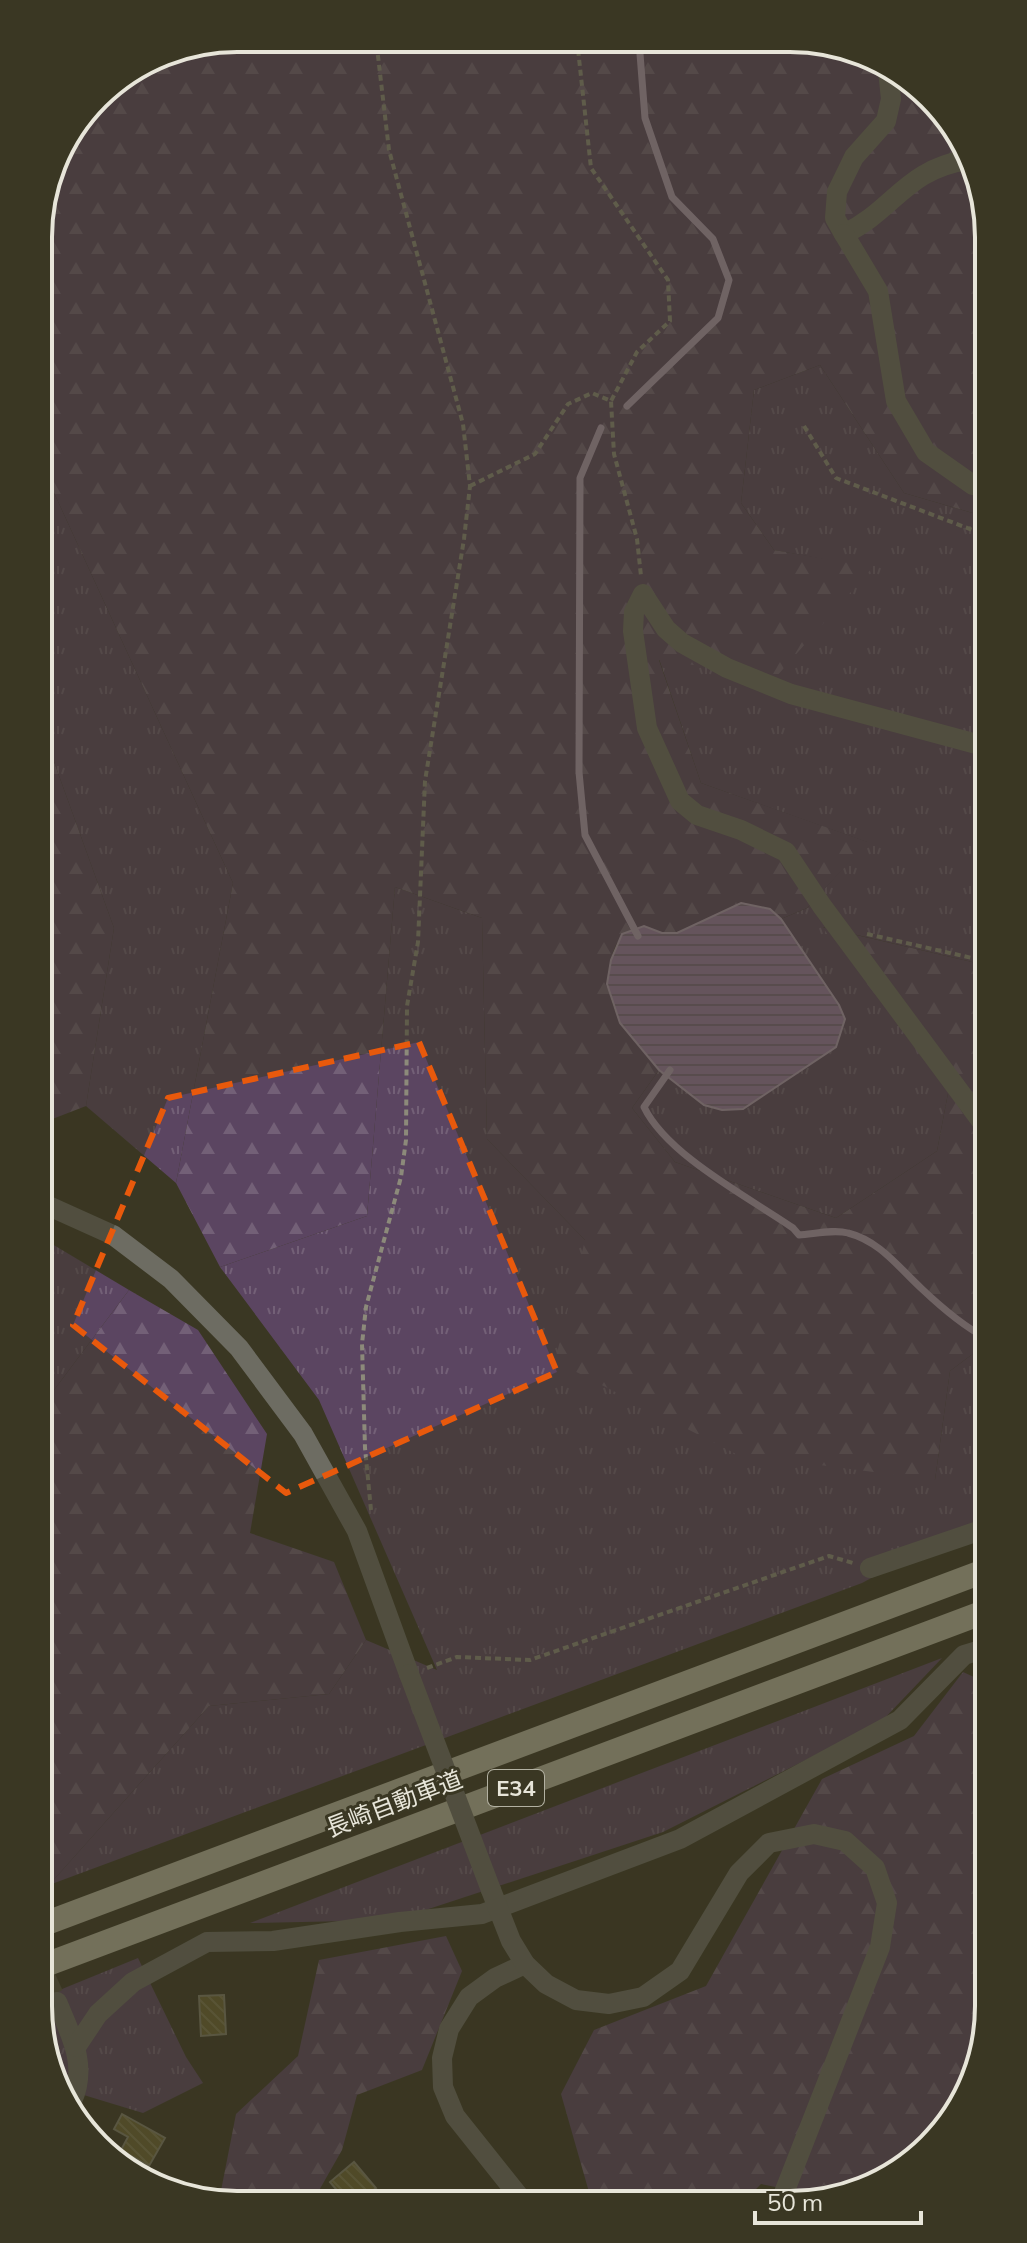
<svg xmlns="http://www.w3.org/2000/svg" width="1027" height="2243" font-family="Mulish,'Noto Sans JP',sans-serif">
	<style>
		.grass { fill: url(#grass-tufts) }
		.forest { fill: url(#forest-firs) }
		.water { fill: url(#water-rules); stroke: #b099b2; stroke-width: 2 }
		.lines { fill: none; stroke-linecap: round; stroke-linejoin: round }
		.stream { stroke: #b099b2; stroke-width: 7 }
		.building { fill: url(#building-back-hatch); stroke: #7f7c66; stroke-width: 2 }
		.minor-tunnel { stroke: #54513e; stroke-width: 20; stroke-dasharray: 20 10; stroke-linecap: butt }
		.path { stroke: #8c8a7a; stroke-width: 4; stroke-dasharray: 6 4; stroke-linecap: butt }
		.minor { stroke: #6d6c62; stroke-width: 20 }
		.tertiary { stroke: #6d6c62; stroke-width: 20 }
		.motorway { stroke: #b8b59d; stroke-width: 24 }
		.tertiary-bridge { stroke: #6d6c62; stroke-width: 20 }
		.marked { fill: none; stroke: #e8590c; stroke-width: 6; stroke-dasharray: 16 10; stroke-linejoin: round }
		.labels { text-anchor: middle; stroke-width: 6; stroke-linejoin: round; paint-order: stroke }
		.shield { fill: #3a3723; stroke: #b3b1a2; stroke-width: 2 }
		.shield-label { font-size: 22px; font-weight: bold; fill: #e7e5d9 }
		.street-label { font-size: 24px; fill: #e7e5d9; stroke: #3a3723 }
		.rim { fill: none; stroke: #e7e5d9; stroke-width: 4 }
	</style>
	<defs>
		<pattern id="grass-tufts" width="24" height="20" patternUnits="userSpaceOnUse" patternTransform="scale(2)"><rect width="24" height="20" fill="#5b4561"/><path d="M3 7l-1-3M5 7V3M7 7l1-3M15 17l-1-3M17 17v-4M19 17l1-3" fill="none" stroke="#736077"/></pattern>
		<pattern id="forest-firs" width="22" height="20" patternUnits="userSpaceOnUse" patternTransform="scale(2)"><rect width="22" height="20" fill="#5b4561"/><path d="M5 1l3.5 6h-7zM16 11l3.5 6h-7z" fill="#736077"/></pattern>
		<pattern id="water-rules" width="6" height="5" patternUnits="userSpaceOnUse" patternTransform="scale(2)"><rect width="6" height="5" fill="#9979a2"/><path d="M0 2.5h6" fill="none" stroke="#7c6780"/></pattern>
		<pattern id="building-back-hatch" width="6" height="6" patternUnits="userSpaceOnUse" patternTransform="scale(2)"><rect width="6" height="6" fill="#6a6330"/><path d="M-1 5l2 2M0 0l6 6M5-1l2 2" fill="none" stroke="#7f794d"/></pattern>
	</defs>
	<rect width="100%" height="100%" fill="#3a3723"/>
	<g class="grass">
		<polygon points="820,365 904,493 983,516 985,965 823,927 949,1088 937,1151 836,1218 675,1162 632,1108 659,1070 666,1075 839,1005 781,919 807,908 867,842 701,783 659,659 872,568 774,550 741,503 754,390"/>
		<polygon points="39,460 233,883 176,1183 86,1106 114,928 40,723"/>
		<polygon points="395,887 482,918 487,1139 585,1240 935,1480 950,1371 986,1344 987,1516 862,1583 49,1885 209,1706 329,1694 366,1640 437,1670 319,1400 220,1267 367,1216"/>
		<polygon points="42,1238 129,1290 54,1390 43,1397"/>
		<polygon points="942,1658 881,1722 663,1832 395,1920 250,1923"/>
		<polygon points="138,1958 186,2057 203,2083 143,2113 64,2089 45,2058 45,1996"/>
	</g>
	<g class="forest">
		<path d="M237 38 829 42 922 88 982 185 983 516 904 493 820 365 754 390 741 503 774 550 873 567 776 677 659 660 701 783 868 842 807 908 781 919 770 909 735 906 677 933H662L644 926C621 935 615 939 610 965 602 1011 632 1038 659 1070L632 1108 675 1162 836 1218 937 1151 949 1088 822 927 985 965 986 1344 950 1371 935 1480 736 1454 555 1361 585 1240 487 1139 482 918 395 887 367 1216 220 1267 176 1183 233 883 39 460 38 223 58 149 105 88 161 53Z"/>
		<polygon points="40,723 114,928 86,1106 42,1123"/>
		<polygon points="129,1290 198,1330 267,1434 250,1533 334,1562 366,1640 329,1694 209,1706 49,1885 44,1885 43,1397 54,1390"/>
		<polygon points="963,1672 987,1683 989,2020 974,2083 940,2137 842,2198 830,2198 761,2184 746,2199 591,2199 561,2094 594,2030 706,1986 822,1779 914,1736"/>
		<polygon points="446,1936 462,1971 422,2070 357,2095 342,2150 317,2194 320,2201 219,2201 236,2114 298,2056 319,1960"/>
	</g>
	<polygon class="water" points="741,903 770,909 781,919 839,1005 845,1019 836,1047 743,1109 722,1110 704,1105 659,1070 620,1023 607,984 611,960 622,934 644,926 662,933 677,933"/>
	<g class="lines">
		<g class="stream">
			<polyline points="627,406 718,318 729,280 713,239 672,197 645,118 639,41"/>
			<polyline points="601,428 580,478 579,772 585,835 638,936"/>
			<path d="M670 1070 644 1107C667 1155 748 1197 793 1228L799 1235C814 1234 834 1229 848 1233 880 1241 899 1268 922 1289 941 1307 963 1326 986 1338"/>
		</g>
	</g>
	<g class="building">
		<polygon points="224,1995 226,2034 201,2036 199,1996"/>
		<polygon points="122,2114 165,2138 149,2166 121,2150 128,2137 114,2129"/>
		<polygon points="354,2162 376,2188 360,2200 346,2201 330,2182"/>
	</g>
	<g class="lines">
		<polyline class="minor-tunnel" points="45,1976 57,2002"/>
		<g class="path">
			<polyline points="577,40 591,168 668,280 670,321 637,352 611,401"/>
			<polyline points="804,426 836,478 983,534"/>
			<polyline points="470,486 535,454 568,404 592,393 611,401 614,454 637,539 641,576"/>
			<polyline points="867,934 985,961"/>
			<polyline points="371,1510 365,1448 362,1344 366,1307 401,1177 406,1140 407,1006 418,942 425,781 464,539 470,486 463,424 389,150 376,39"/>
			<polyline points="427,1668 457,1657 530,1660 829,1556 853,1563"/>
		</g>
		<g class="minor">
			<path d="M888 71 891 99 886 121 854 157 837 192 835 218 844 234C893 211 906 169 967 160"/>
			<polyline points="844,234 878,291 896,401 926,452 973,485 983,487"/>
			<polyline points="984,746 791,694 727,668 682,643 666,629 643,594 634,612 633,631 647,728 680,801 697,815 741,830 786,852 822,906 985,1126"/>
			<polyline points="870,1568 987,1528"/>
			<path d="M57 2002C71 2035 88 2066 72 2101"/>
			<polyline points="76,2047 98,2014 133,1982 207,1942 273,1941 400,1922 482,1914 680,1839 900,1720 964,1655 987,1648"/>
			<polyline points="522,2200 455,2116 443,2087 442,2058 449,2029 469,1997 495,1978 525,1964"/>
		</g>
		<g class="tertiary">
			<polyline points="42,1203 113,1235 171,1279 239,1348 303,1434 357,1531 409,1674"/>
			<polyline points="491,1890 511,1941 525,1964 546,1984 576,2000 609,2004 643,1997 680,1971 739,1873 769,1843 814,1834 845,1841 875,1868 887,1903 880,1947 782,2198"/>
		</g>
		<g class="motorway">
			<polyline points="44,1924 987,1570"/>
			<polyline points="45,1965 987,1611"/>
		</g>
		<polyline class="tertiary-bridge" points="409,1674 491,1890"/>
	</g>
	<path d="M0 0H1027V2243H0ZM419 1042 557 1372 286 1493 73 1325 168 1098Z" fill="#3a3723" fill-opacity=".55" fill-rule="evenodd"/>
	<path class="marked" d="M419 1042 557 1372 286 1493 73 1325 168 1098Z"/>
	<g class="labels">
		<rect class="shield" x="488" y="1770" width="56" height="36" rx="6"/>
		<g class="shield-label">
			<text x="516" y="1796">E34</text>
		</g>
		<g class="street-label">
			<text transform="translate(394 1804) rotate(-21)" y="8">長崎自動車道</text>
		</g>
	</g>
	<path d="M0 0H1027V2243H0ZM237 52H790A185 185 0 0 1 975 237V2006A185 185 0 0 1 790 2191H237A185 185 0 0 1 52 2006V237A185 185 0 0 1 237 52Z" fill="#3a3723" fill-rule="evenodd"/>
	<path class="rim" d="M237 52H790A185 185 0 0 1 975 237V2006A185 185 0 0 1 790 2191H237A185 185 0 0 1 52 2006V237A185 185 0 0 1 237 52Z"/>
	<path d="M755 2211v12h166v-12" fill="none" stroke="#e7e5d9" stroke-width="4"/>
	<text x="767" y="2211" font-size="24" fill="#e7e5d9" stroke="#3a3723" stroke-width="6" paint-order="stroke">50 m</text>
</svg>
